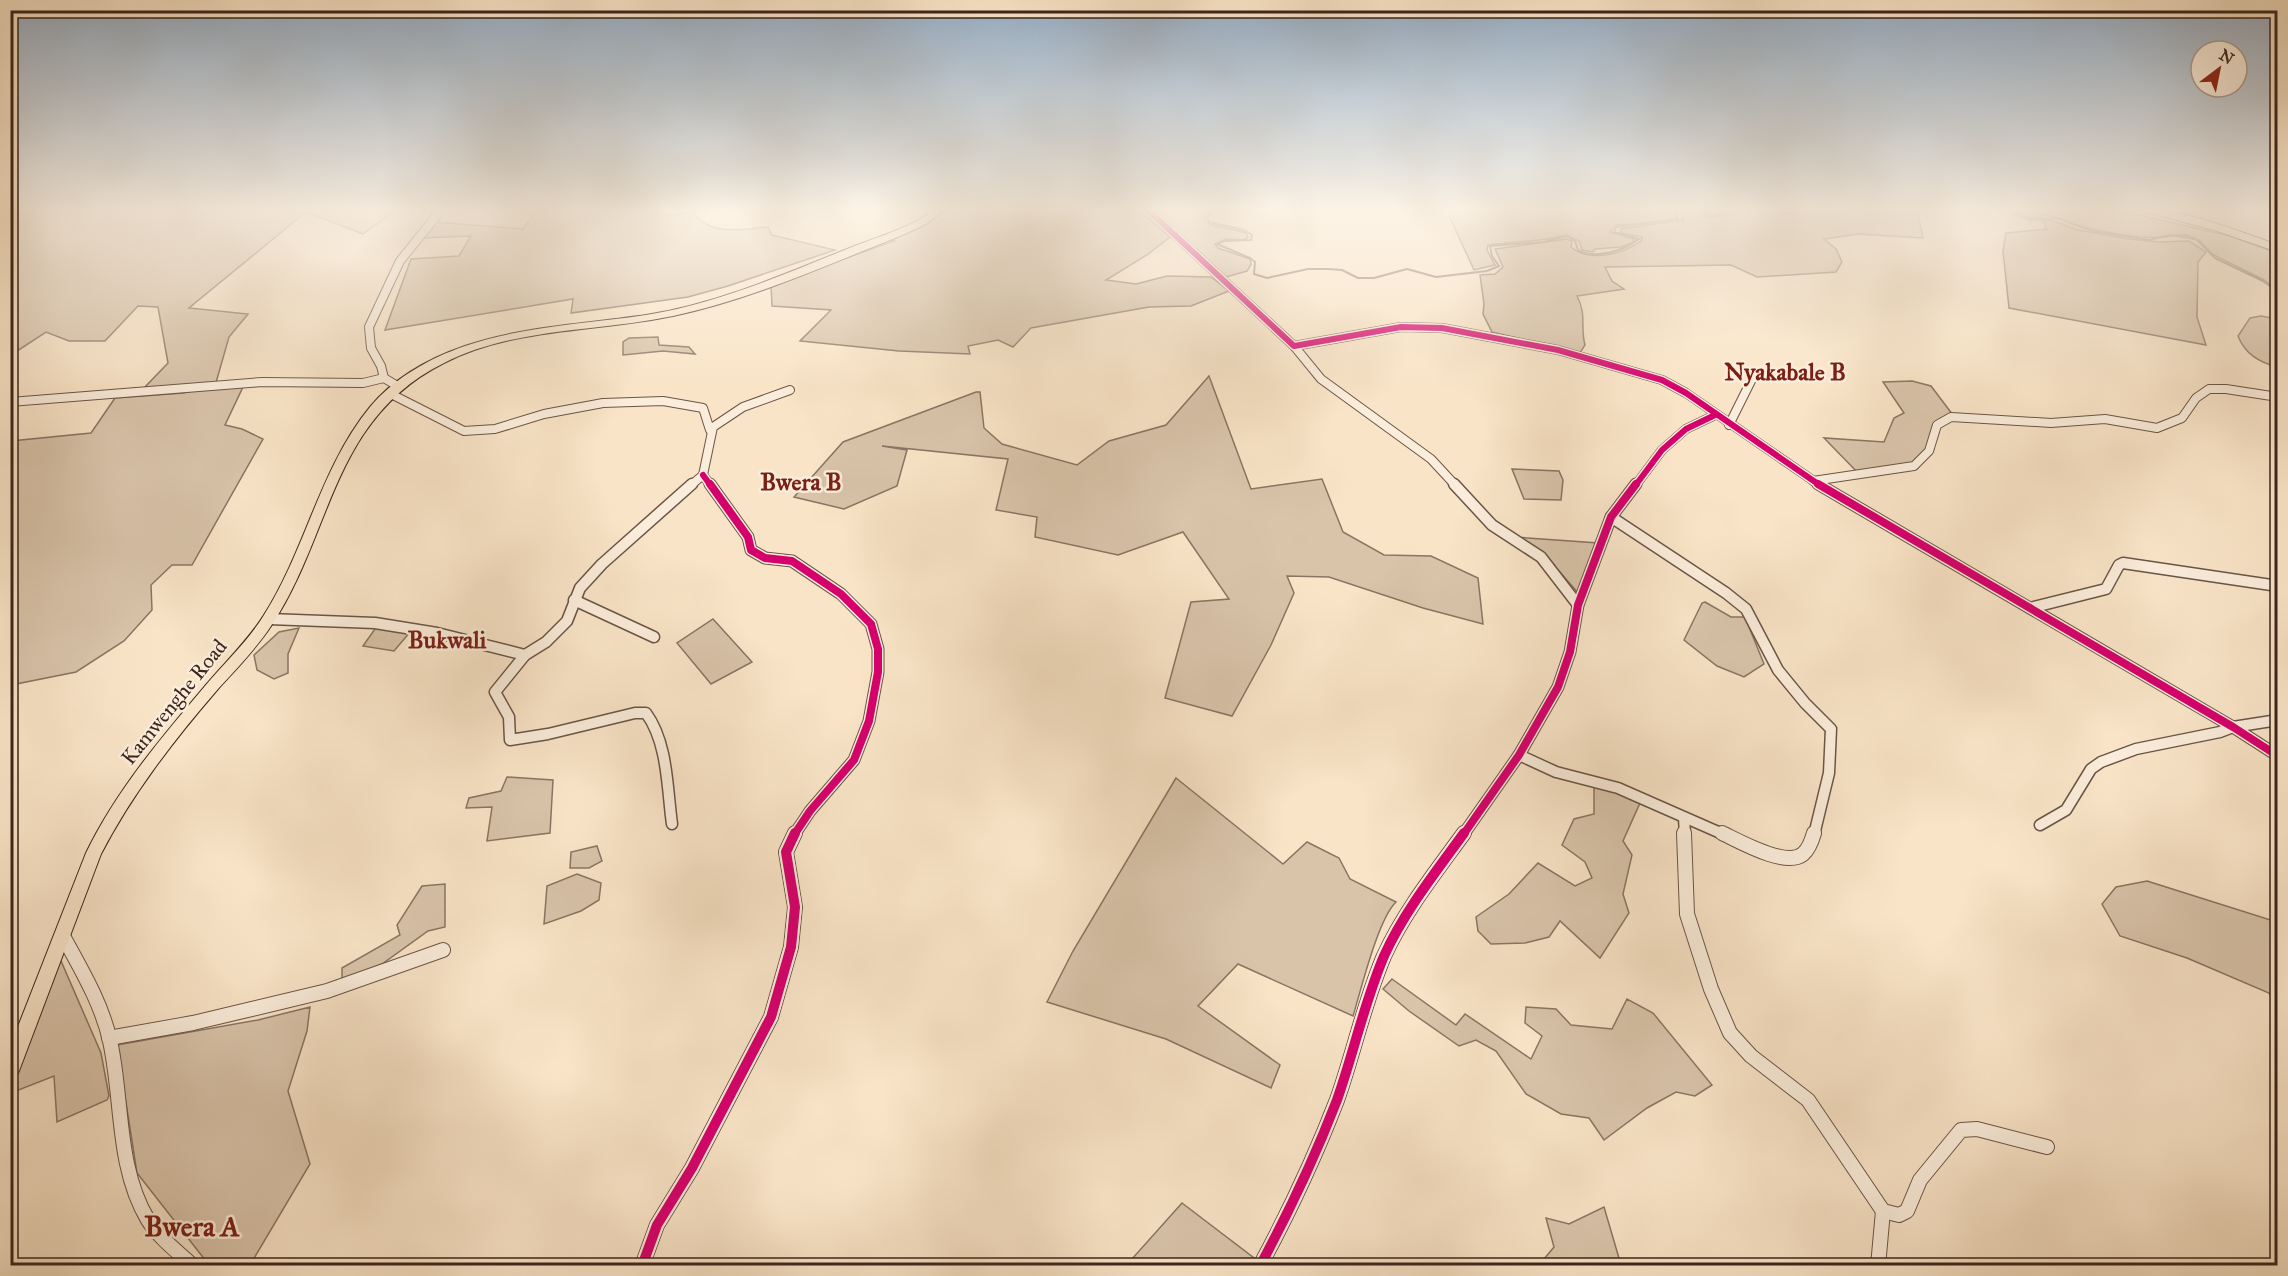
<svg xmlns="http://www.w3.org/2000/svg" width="2288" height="1276" font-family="'IM FELL Great Primer',serif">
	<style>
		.green { fill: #d9c4aa; stroke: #8a7463; stroke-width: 1.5 }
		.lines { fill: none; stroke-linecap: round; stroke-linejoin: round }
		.stream { stroke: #867160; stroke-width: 2 }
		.minor-far2-casing { stroke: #6a5547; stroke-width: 10 }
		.minor-far1-casing { stroke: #6a5547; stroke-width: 13 }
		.minor-casing { stroke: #6a5547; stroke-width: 16 }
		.major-casing { stroke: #3b251c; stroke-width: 2 }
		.highway-casing { stroke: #3b251c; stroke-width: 2 }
		.minor-far2 { stroke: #fbeddb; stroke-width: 8 }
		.minor-far1 { stroke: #fbeddb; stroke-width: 10 }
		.minor { stroke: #fbeddb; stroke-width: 14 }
		.major { fill: #f9e4c7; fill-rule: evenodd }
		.highway { fill: #f9e4c7; fill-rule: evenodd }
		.cycleway-far2-casing { stroke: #fbeddb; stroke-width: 9 }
		.cycleway-far1-casing { stroke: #fbeddb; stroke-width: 11 }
		.cycleway-casing { stroke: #fbeddb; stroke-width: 14 }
		.cycleway-far2 { stroke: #d6006c; stroke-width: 6 }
		.cycleway-far1 { stroke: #d6006c; stroke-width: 8 }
		.cycleway { stroke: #d6006c; stroke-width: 10 }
		.labels { text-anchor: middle; stroke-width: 5; stroke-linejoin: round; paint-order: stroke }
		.street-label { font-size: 21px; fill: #3b251c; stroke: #fbeddb }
		.quarter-label { font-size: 24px; font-weight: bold; fill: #7a1f14; stroke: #fbeddb }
		.near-quarter-label { font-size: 28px; font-weight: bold; fill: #7a1f14; stroke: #fbeddb }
	</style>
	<rect width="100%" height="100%" fill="#f9e4c7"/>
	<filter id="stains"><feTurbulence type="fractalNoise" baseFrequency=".00333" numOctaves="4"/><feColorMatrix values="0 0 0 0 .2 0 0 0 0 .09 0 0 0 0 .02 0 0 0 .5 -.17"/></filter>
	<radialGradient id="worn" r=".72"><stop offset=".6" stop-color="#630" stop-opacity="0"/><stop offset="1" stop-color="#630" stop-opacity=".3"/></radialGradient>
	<g class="green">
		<polygon points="27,209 398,209 363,234 306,212 189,308 248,314 229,337 215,386 243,387 225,425 242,429 263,439 192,565 172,565 151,585 152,610 124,641 76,672 11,685 11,441 91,433 115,398 183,393 211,387 144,388 168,363 158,307 138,306 105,341 69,341 46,332 11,355 11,217"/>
		<path d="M538 209H649L672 216 693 212C710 237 742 229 768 227L772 235 835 250 728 286 688 297 571 313 573 299 385 330 411 259 459 256 471 236 423 238 435 222 523 229Z"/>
		<polygon points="949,209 1137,209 1170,237 1147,255 1106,280 1136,284 1167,276 1211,277 1229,291 1191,306 1149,307 1031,328 1013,347 998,340 968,346 970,354 899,351 800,341 831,310 772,306 771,285 894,241 884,239 921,224"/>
		<path d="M1147 209H1211L1203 220C1212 228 1233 228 1246 233L1248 237 1244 240 1226 239 1215 244 1218 248 1250 259 1251 264 1247 271 1226 277Z"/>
		<polygon points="1446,209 1675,209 1676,218 1643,224 1615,225 1610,232 1634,239 1634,242 1621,247 1595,249 1593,252 1582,250 1579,241 1566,235 1548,239 1488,245 1487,250 1495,265 1474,270"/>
		<path d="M1681 209H1703L1700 214C1722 222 1726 211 1745 209 1763 208 1776 215 1796 213L1797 209H1917L1923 238 1858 234 1824 239 1836 249 1842 262 1836 272 1757 277 1731 265 1605 267 1612 281 1624 289 1577 296C1587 315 1580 326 1585 345L1580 353 1492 332 1483 314 1484 304 1480 275 1495 274 1503 267 1495 249 1567 239 1572 241 1571 247C1589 263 1623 254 1641 241L1642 237 1621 233V229L1683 220Z"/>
		<path d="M2008 209H2112L2230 236 2277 253V290L2264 280 2212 254 2199 240 2170 235 2168 237C2138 239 2108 233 2079 226 2065 223 2058 215 2043 215L2040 218H2030Z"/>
		<polygon points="2048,219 2078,230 2129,239 2159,242 2189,241 2206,252 2198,262 2197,317 2206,345 2009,308 2003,251 2006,233 2047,229 2043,221"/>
		<path d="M2261 316 2277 319V367C2259 362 2245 354 2238 336L2250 318Z"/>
		<polygon points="658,337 659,345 689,347 695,354 663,351 623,355 623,342 629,338"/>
		<polygon points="1209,376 1251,489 1322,479 1343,532 1384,555 1431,556 1478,578 1483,624 1423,608 1329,577 1287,576 1294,593 1271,645 1232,716 1165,698 1191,602 1229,599 1183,532 1118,555 1035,537 1037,517 996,510 1008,459 882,446 907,450 897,486 844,509 794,497 843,442 976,392 980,392 984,428 1002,444 1077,465 1109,441 1166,425"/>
		<polygon points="1912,381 1931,386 1956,419 1935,424 1931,452 1917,469 1861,476 1824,438 1884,442 1894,418 1904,413 1883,382"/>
		<polygon points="1512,469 1559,471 1563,480 1561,500 1524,499"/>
		<polygon points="1515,537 1598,543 1579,594 1546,556"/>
		<polygon points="1705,602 1731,617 1745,617 1764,664 1744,677 1717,666 1684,640 1702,603"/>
		<polygon points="713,619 752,662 711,684 677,643"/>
		<polygon points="377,626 411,631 394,651 363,646"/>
		<polygon points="299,628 288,654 288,673 274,679 257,670 254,655 279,632"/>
		<polygon points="507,777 553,780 550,833 487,841 492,807 466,808 469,798 501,791"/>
		<path d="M1176 778 1283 864 1307 842 1339 858 1350 879 1396 902C1378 919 1361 990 1353 1016L1238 964 1198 1006 1280 1065 1271 1088 1166 1039 1047 1002 1073 951Z"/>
		<polygon points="1594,786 1644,794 1623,841 1632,855 1623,894 1629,913 1600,958 1560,921 1549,937 1525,943 1491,944 1478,931 1476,917 1509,894 1538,863 1575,886 1592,878 1585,862 1562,845 1574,819 1594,814"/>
		<polygon points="597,846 602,861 589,868 570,868 571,852"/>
		<polygon points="577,874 601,883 599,900 581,911 544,924 547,886"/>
		<polygon points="2147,881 2277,922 2277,1008 2269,993 2187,958 2120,936 2102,904 2116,887"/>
		<polygon points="445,884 445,927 428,931 382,964 342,980 342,968 400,935 397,925 422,886"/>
		<polygon points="58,954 101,1053 109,1096 107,1100 57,1122 54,1076 11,1093 11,1068"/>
		<polygon points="1392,979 1456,1025 1465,1014 1531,1059 1542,1036 1525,1023 1526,1007 1556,1009 1571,1025 1612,1029 1627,999 1653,1013 1712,1085 1695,1096 1676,1092 1647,1108 1604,1140 1589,1118 1561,1114 1526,1094 1496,1051 1476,1040 1459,1046 1409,1011 1383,989"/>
		<polygon points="310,1007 307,1031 288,1091 310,1164 250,1265 209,1265 137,1173 117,1045 258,1020"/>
		<polygon points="1182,1203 1258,1261 1255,1266 1134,1266 1131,1260"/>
		<polygon points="1604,1207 1621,1265 1539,1265 1554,1247 1546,1218 1569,1224"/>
	</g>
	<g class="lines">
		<g class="stream">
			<path d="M1214 209 1207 218 1209 222 1244 230 1252 235 1251 240 1224 241 1217 244 1250 258 1255 262 1254 274 1267 278 1308 269H1328L1342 270 1358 278H1374L1407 269 1436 277 1487 271 1499 266 1492 256 1490 246 1544 242 1567 236 1575 241 1578 250C1595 260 1625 250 1639 239L1614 232 1616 227 1678 219V209"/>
			<polyline points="1709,209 1703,213 1715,215 1736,209"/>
			<polyline points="1772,209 1793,209"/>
			<polyline points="2001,209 2030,220 2057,218 2092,231 2150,240 2165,236 2186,235 2197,240 2215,258 2263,281 2278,292"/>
		</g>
		<g class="minor-far2-casing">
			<g id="minor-far2">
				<polyline points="1147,209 1294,346 1401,327 1442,328 1558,350 1662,380 1686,393 1821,486"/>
				<polyline points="1294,346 1321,379 1431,459 1456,486"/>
				<polyline points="399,387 384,378 381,366 371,348 369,327 400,261 442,209"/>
				<polyline points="391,394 464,431 495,429 544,414 603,403 663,401 703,408 710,430"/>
				<polyline points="10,402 262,382 363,383 384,378"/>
				<polyline points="1729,425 1752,379"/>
				<polyline points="703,475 711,486"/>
				<polyline points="1813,481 1914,466 1929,451 1937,425 1951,417 2051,423 2105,419 2157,428 2182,418 2196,398 2209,389 2226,389 2278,397"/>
				<polyline points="690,486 703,475 713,427 743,407 790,390"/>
				<polyline points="1635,486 1662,450 1686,429 1715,415"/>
			</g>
		</g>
		<g class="minor-far1-casing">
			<g id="minor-far1">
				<polyline points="710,484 748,537 751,550 765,558 792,561 841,594 871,624 878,649 878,672 869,721 854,760 810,811 794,835"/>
				<polyline points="1454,484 1492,525 1541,557 1578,605"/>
				<polyline points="1818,484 2233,727 2278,756"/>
				<polyline points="1611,517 1726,593 1746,609 1778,670 1805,703 1831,729 1829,773 1814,835"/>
				<polyline points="574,600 654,637"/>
				<polyline points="2030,608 2106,589 2119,565 2123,563 2278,586"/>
				<polyline points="269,619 375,623 437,633 525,655"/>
				<polyline points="1519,755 1556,772 1618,788 1725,835"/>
				<polyline points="1684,818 1685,835"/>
				<path d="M672 824C667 788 668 743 646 713H635L548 734 510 740 509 717 495 692 525 655 546 642 567 621 580 588 602 564 692 484"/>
				<polyline points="2040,825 2066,810 2091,769 2101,762 2136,749 2220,732 2233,727 2278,720"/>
				<polyline points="1463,835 1519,755 1558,687 1570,652 1578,605 1611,517 1636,484"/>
			</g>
		</g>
		<g class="minor-casing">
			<g id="minor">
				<polyline points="1684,833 1687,914 1711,989 1730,1033 1751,1056 1808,1100 1883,1211 1899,1215 1907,1211 1920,1180 1961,1130 1977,1129 2047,1147"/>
				<path d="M1722 833C1739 841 1786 868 1803 854 1809 849 1812 840 1814 833"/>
				<path d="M63 936C81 969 102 1004 110 1041 123 1099 116 1167 148 1220 159 1238 178 1252 193 1266"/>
				<polyline points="109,1038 193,1023 327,991 443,950"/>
				<polyline points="642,1266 657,1225 692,1168 771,1017 791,947 795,907 786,852 795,833"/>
				<path d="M1260 1266C1289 1212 1315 1157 1337 1100 1354 1052 1364 1003 1384 956 1404 912 1435 873 1464 833"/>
				<polyline points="1878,1266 1883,1211"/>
			</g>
		</g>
		<g class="major-casing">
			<path id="major" d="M935 209H946L926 224 905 234C829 264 753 299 673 316 597 332 515 327 444 363 331 419 333 533 271 626 256 649 236 669 218 689 174 740 132 794 101 854L19 1071 16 1077 10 1079V1047L86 853C116 791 161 738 205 686 225 662 248 641 264 615 306 549 320 468 370 407 394 378 430 358 465 346 524 326 585 324 646 315 717 304 785 274 852 247 880 236 910 228 935 209Z"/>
		</g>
		<g class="highway-casing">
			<path id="highway" d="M2136 209C2184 209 2233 229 2278 245V252L2217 231Z"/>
		</g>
		<use href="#minor-far2" class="minor-far2"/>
		<use href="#minor-far1" class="minor-far1"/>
		<use href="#minor" class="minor"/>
		<use href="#major" class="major"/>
		<use href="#highway" class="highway"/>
		<g class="cycleway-far2-casing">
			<g id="cycleway-far2">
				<polyline points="1147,209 1294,346 1401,327 1442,328 1558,350 1662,380 1686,393 1821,486"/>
				<polyline points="703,475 711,486"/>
				<polyline points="1635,486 1662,450 1686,429 1715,415"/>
			</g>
		</g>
		<g class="cycleway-far1-casing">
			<g id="cycleway-far1">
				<polyline points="710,484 748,537 751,550 765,558 792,561 841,594 871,624 878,649 878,672 869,721 854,760 810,811 794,835"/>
				<polyline points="1818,484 2233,727 2278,756"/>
				<polyline points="1463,835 1519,755 1558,687 1570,652 1578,605 1611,517 1636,484"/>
			</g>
		</g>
		<g class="cycleway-casing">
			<g id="cycleway">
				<polyline points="642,1266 657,1225 692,1168 771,1017 791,947 795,907 786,852 795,833"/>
				<path d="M1260 1266C1289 1212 1315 1157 1337 1100 1354 1052 1364 1003 1384 956 1404 912 1435 873 1464 833"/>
			</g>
		</g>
		<use href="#cycleway-far2" class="cycleway-far2"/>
		<use href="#cycleway-far1" class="cycleway-far1"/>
		<use href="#cycleway" class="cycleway"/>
	</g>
	<linearGradient id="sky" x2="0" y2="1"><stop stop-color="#95adc4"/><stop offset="0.54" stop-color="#fcf3e6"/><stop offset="1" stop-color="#fcf3e6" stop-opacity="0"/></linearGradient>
	<rect width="2288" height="388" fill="url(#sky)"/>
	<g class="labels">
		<g class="street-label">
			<text transform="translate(174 702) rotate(-51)" y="7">Kamwenghe Road</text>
		</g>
		<g class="quarter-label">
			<text x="1785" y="380">Nyakabale B</text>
			<text x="801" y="490">Bwera B</text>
			<text x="447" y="648">Bukwali</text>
		</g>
		<g class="near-quarter-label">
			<text x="192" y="1236">Bwera A</text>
		</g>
	</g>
	<rect width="2288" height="1276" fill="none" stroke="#f9e4c7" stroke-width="36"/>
	<rect x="12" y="12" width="2264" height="1252" fill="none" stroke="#3b251c" stroke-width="3"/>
	<rect x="18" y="18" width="2252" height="1240" fill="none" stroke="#3b251c" stroke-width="1.5"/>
	<g transform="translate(2219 69) rotate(32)"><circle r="28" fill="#fbeddb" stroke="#ae9d8f" stroke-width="1.5"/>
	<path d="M0-4.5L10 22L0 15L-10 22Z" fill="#8f2418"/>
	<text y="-9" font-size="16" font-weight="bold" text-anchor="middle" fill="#3b251c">N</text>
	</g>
	<rect width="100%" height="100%" filter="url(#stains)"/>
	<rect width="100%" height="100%" fill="url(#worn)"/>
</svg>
